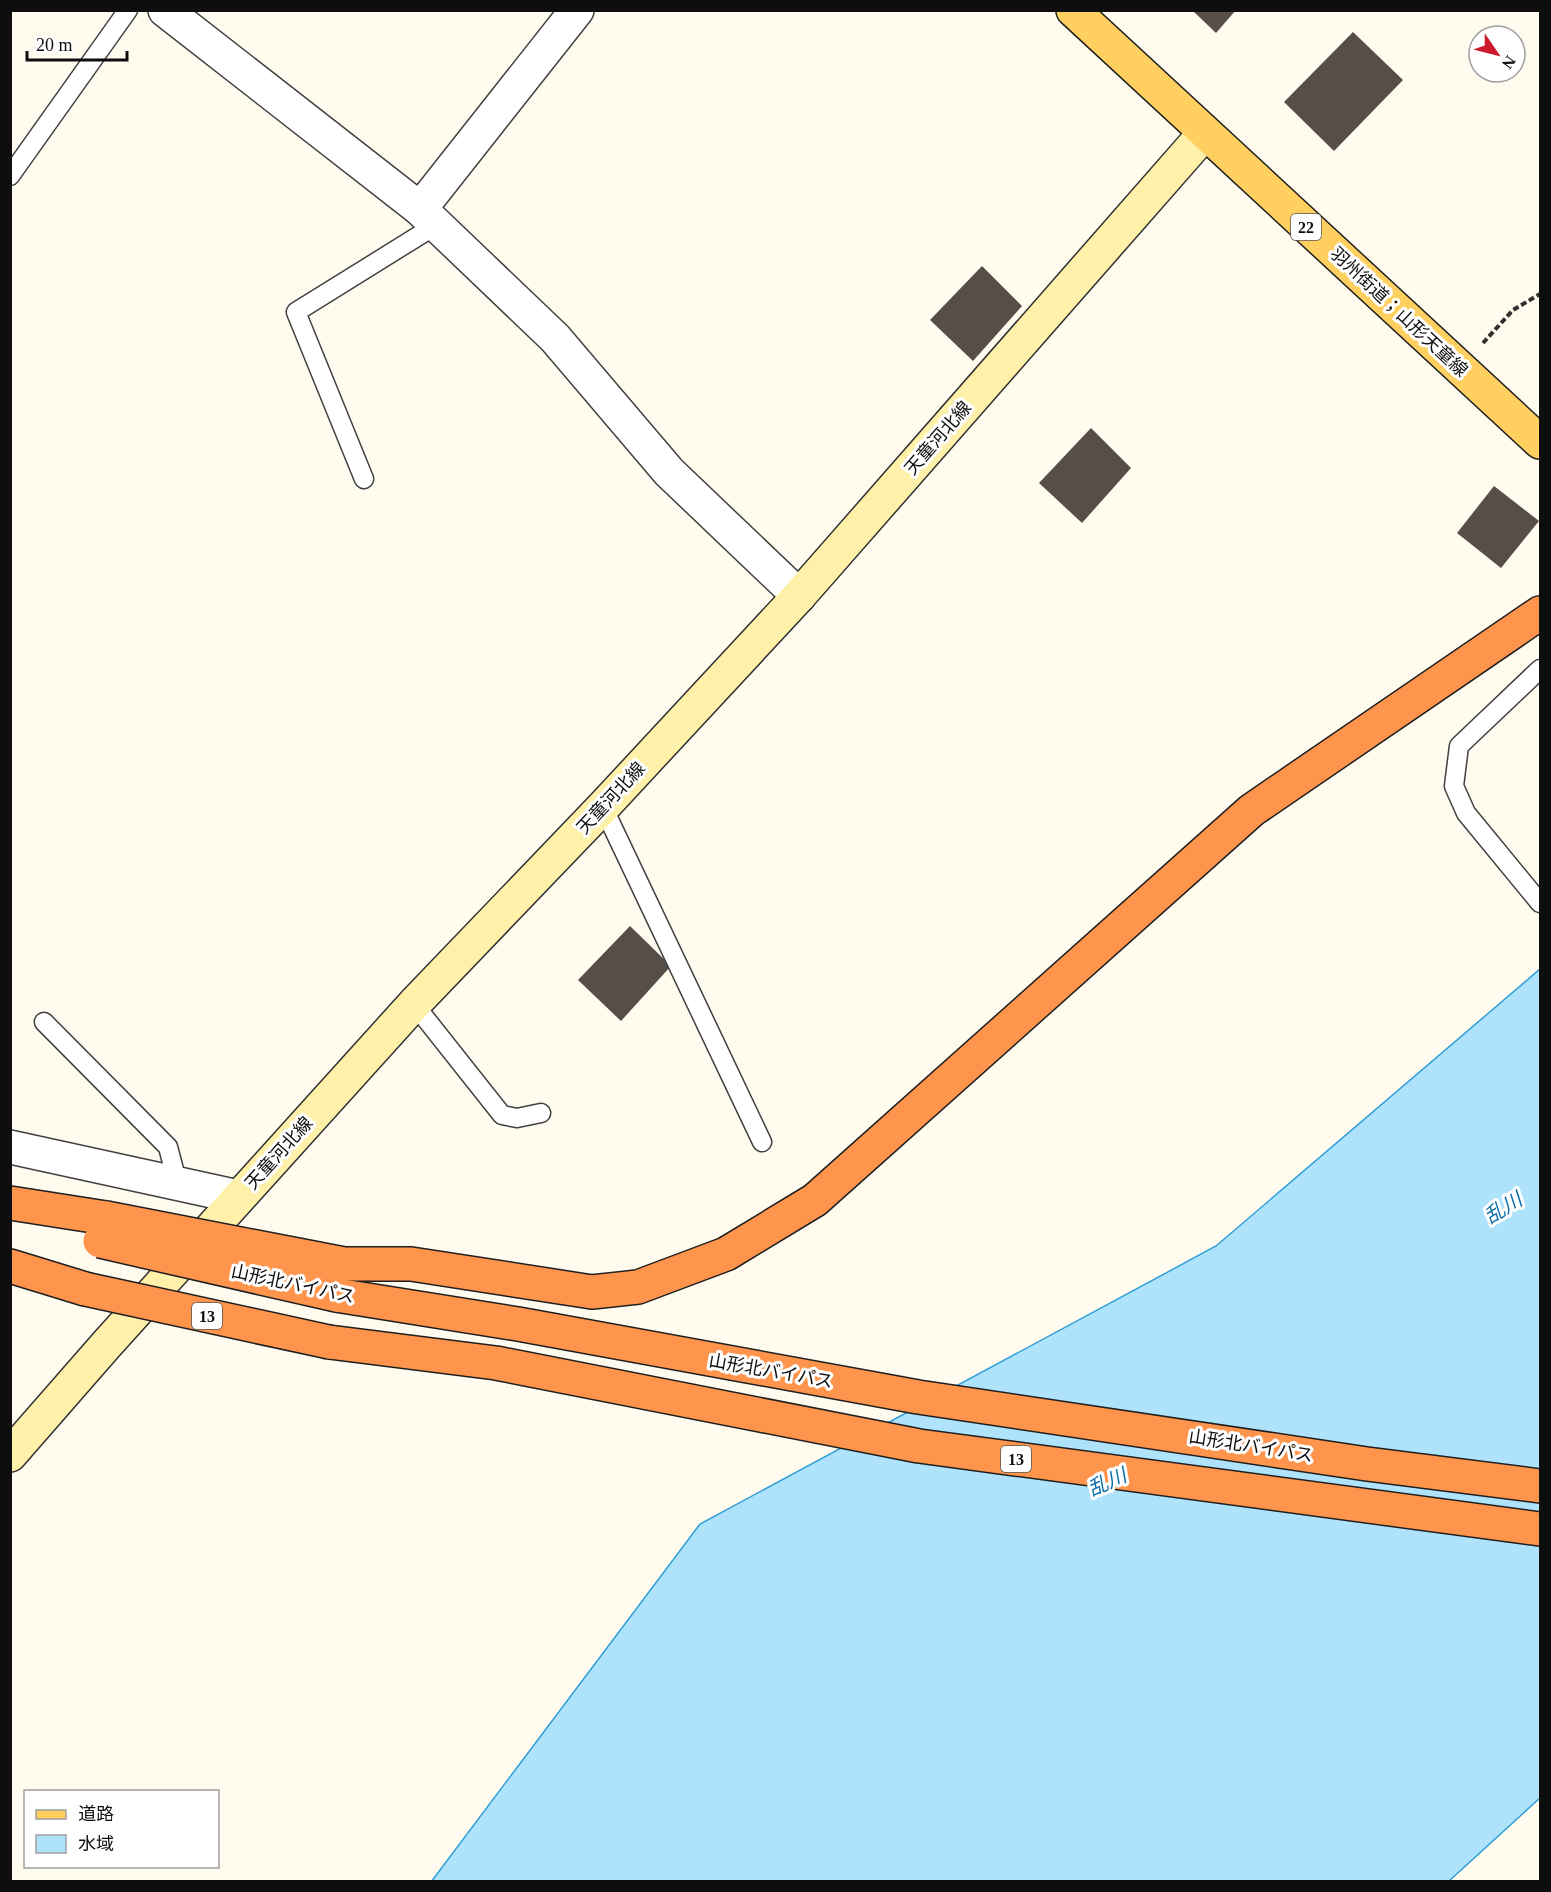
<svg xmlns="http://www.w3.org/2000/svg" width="1551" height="1892" font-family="'Times New Roman','Noto Sans JP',serif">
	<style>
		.water { fill: #afe3fb; stroke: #309ed8; stroke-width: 1.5 }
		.building { fill: #584e49 }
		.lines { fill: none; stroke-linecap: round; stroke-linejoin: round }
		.lane-casing { stroke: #414141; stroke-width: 21 }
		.street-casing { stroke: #414141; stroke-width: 36 }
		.secondary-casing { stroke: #303030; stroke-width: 36 }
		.primary-casing { stroke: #1f1f1f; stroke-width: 36 }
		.highway-casing { stroke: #1f1f1f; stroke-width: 36 }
		.path { stroke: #303030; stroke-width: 4; stroke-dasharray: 6 3; stroke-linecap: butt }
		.lane { stroke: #fff; stroke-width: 18 }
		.street { stroke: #fff; stroke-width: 33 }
		.secondary { stroke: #fff1aa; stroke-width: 33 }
		.primary { stroke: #ffd05f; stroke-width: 33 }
		.highway { stroke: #ff954d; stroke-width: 33 }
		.highway-bridge-casing { stroke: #1f1f1f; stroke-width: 36; stroke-linecap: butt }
		.highway-bridge { stroke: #ff954d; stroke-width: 33 }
		.labels { text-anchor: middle; stroke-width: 6; stroke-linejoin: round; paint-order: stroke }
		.shield { fill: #fff; stroke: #565656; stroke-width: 1.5 }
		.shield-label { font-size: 16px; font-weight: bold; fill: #0e0e0e }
		.street-label { font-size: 18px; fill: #0e0e0e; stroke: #fff }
		.water-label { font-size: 20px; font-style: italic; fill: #0c6eab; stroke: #fff }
	</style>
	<rect width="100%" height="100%" fill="#fffbef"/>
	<polygon class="water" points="1540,969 1540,1798 1449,1881 431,1882 700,1524 1216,1246"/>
	<g class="building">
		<polygon points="1192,10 1236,10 1216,33"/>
		<polygon points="1353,32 1403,80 1334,151 1284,102"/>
		<polygon points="982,266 1022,306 973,361 930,320"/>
		<polygon points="1091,428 1131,468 1082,523 1039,483"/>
		<polygon points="1494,486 1539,521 1501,568 1457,533"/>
		<polygon points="630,926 671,966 621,1021 578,980"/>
	</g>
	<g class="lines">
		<g class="lane-casing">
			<g id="lane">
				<polyline points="10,176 128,10"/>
				<polyline points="364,479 296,312 436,225"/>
				<polyline points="1540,669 1459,746 1454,786 1466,813 1540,903"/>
				<polyline points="603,807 762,1142"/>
				<polyline points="414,1004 502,1115 517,1118 541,1113"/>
				<polyline points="44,1022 168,1147 178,1185"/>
			</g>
		</g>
		<g class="street-casing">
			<g id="street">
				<polyline points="165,10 420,209 555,338 669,472 799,596"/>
				<polyline points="420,209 577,10"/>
				<polyline points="10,1147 239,1197"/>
			</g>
		</g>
		<g class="secondary-casing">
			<polyline id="secondary" points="10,1455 106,1345 414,1004 603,807 799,596 1204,134"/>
		</g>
		<g class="primary-casing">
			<polyline id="primary" points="1073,10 1540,442"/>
		</g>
		<g class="highway-casing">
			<g id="highway">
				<polyline points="10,1203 106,1218"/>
				<polyline points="344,1264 411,1264 592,1292 638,1287 726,1254 815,1200 1252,810 1540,613"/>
				<polyline points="10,1266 85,1289"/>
				<polyline points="336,1295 518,1324 918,1397 1367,1464 1540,1486"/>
				<polyline points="329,1342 496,1363 919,1446 1540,1529"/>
			</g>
		</g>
		<polyline class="path" points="1483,343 1513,310 1540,294"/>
		<use href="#lane" class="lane"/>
		<use href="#street" class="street"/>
		<use href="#secondary" class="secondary"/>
		<use href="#primary" class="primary"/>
		<use href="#highway" class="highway"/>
		<g class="highway-bridge-casing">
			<g id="highway-bridge">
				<polyline points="106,1218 344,1264"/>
				<polyline points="100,1241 336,1295"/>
				<polyline points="85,1289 329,1342"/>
			</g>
		</g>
		<use href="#highway-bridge" class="highway-bridge"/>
	</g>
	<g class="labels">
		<g class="shield">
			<rect x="1291" y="214" width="30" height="26" rx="4.5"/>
			<rect x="192" y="1303" width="30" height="26" rx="4.5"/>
			<rect x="1001" y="1446" width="30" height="26" rx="4.5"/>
		</g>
		<g class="shield-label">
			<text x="1306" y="233">22</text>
			<text x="207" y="1322">13</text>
			<text x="1016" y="1465">13</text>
		</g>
		<g class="street-label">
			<text transform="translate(1399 312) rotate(43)" y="6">羽州街道；山形天童線</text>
			<text transform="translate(938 438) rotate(-49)" y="6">天童河北線</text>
			<text transform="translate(611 798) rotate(-47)" y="6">天童河北線</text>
			<text transform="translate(279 1153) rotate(-48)" y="6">天童河北線</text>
			<text transform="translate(293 1284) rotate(12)" y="6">山形北バイパス</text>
			<text transform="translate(771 1371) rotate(10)" y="6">山形北バイパス</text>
			<text transform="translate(1251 1446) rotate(9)" y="6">山形北バイパス</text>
		</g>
		<g class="water-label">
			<text transform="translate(1503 1208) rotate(-32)" y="7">乱川</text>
			<text transform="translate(1107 1482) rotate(-24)" y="7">乱川</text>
		</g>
	</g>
	<rect width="1551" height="1892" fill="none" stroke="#0e0e0e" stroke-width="24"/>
	<rect x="24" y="1790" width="195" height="78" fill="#ffffff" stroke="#9f9f9f" stroke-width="1.5"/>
	<rect x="36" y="1810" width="30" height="9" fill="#ffd05f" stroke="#9f9f9f" stroke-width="1.5"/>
	<text x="78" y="1820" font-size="18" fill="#0e0e0e">道路</text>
	<rect x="36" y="1835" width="30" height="18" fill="#afe3fb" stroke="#9f9f9f" stroke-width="1.5"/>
	<text x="78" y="1850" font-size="18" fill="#0e0e0e">水域</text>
	<g transform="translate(1497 54) rotate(125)"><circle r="28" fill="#ffffff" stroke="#9f9f9f" stroke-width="1.5"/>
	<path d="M0-4.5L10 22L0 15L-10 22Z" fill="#ca1a2c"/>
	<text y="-9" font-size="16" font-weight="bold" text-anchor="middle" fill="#0e0e0e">N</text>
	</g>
	<path d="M27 51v9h100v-9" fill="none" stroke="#0e0e0e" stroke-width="3"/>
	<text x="36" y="51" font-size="18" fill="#0e0e0e" stroke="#ffffff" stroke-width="4.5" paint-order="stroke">20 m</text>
</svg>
